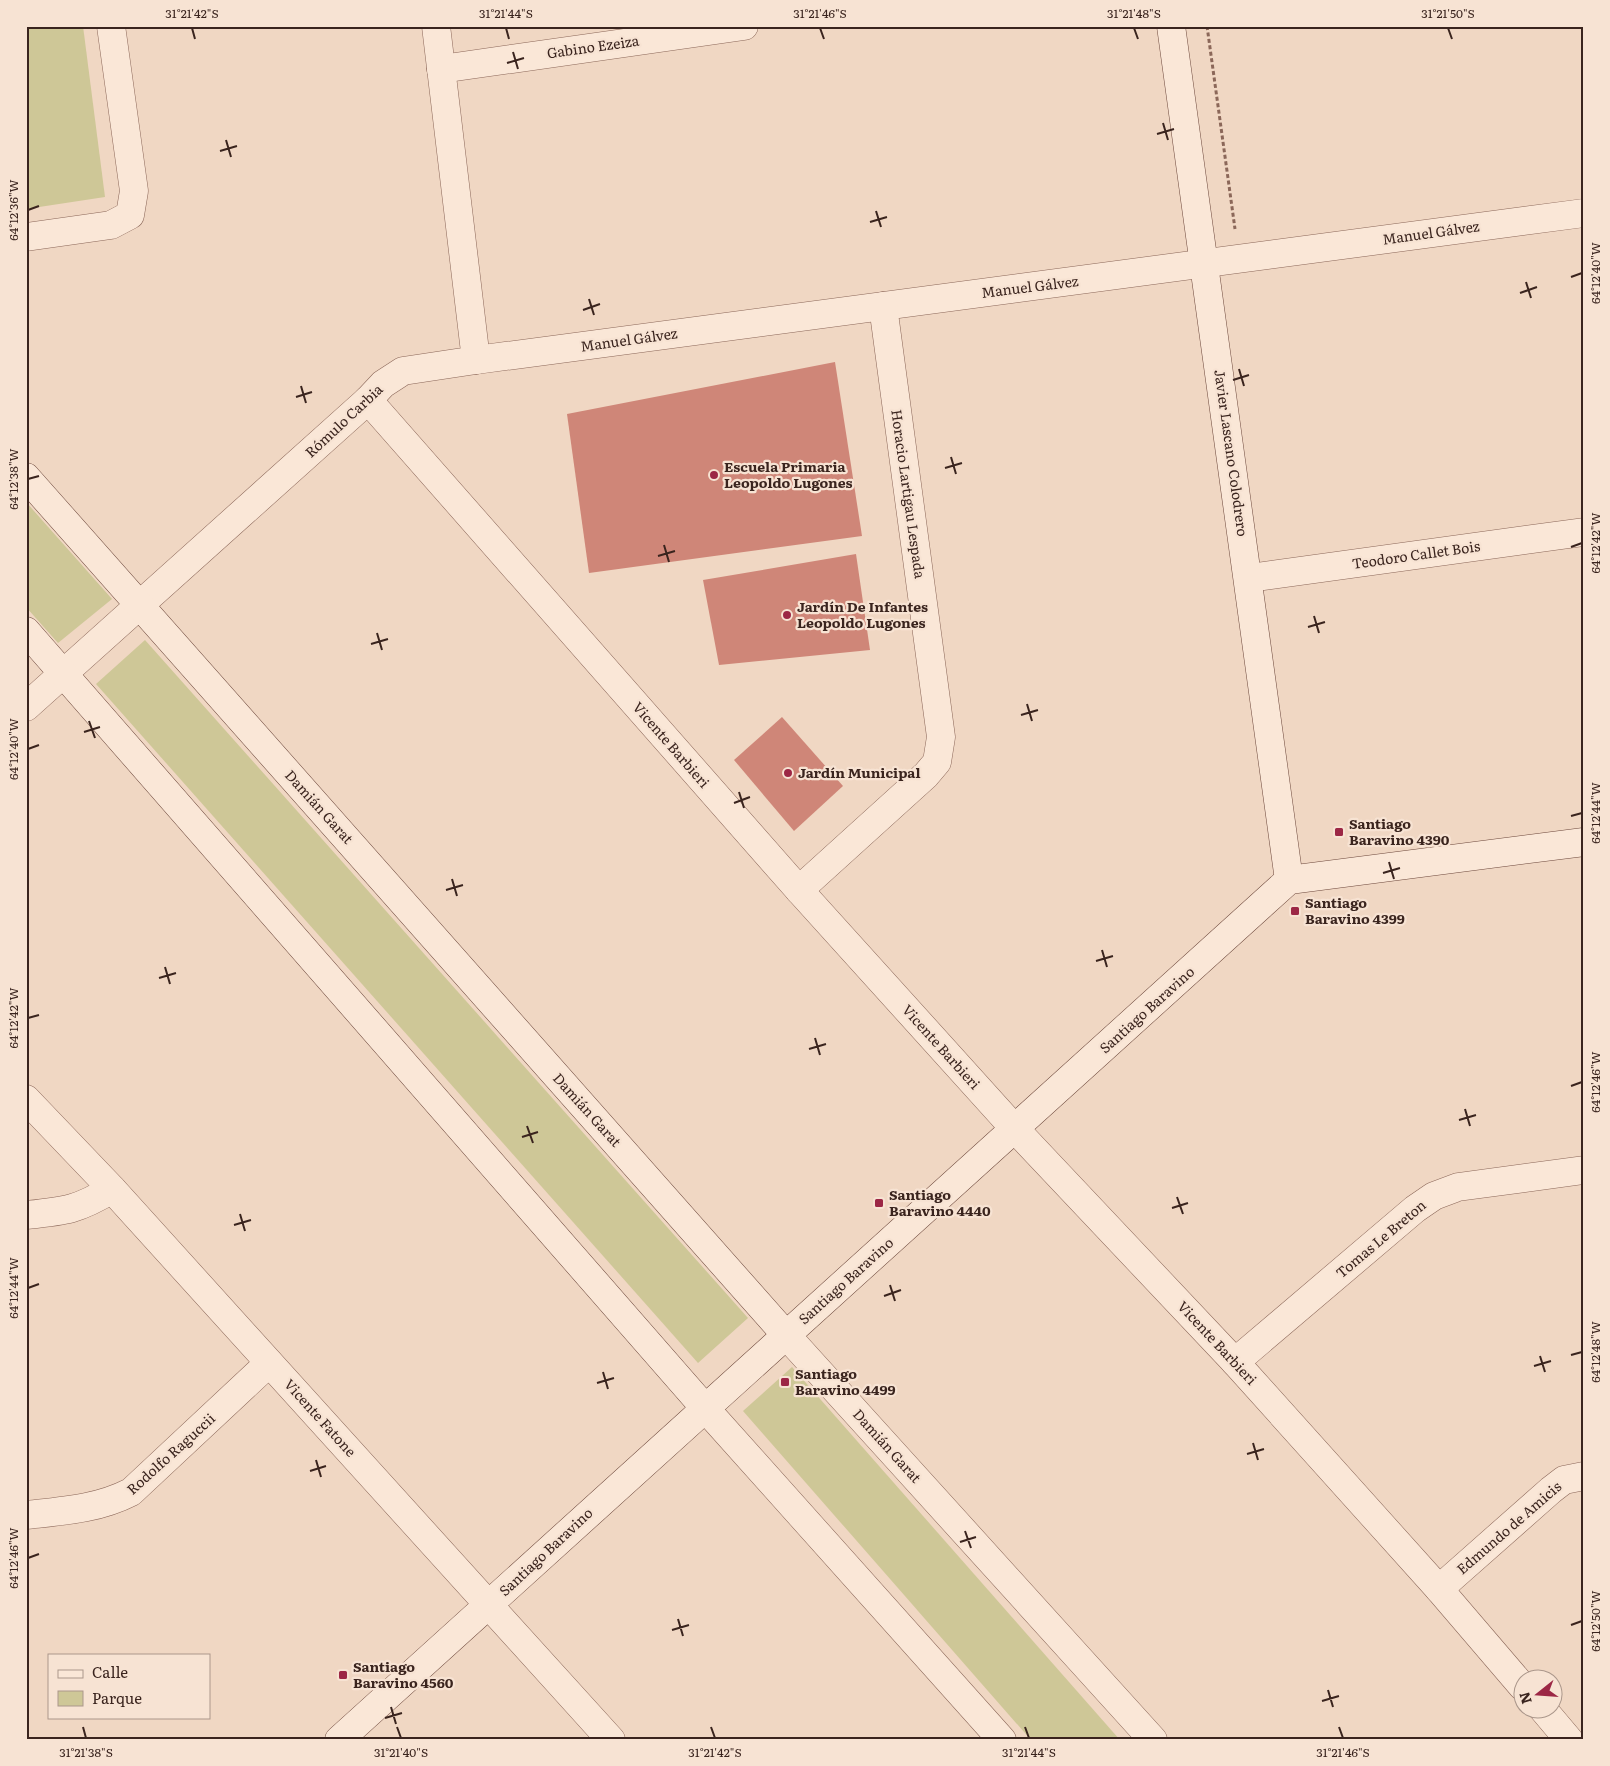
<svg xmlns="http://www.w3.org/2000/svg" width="1610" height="1766" font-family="Literata,serif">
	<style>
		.green { fill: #cec797 }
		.building { fill: #cf8678 }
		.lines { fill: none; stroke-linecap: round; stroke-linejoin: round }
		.street-casing { stroke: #8b6759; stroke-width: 29 }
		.secondary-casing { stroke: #6d483c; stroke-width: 29 }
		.path { stroke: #8b6759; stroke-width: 3; stroke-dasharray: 4 2.5; stroke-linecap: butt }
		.street { stroke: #fae7d7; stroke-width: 28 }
		.secondary { stroke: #fae7d7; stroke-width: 28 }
		.ticks { fill: none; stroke: #3a241e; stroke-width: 2 }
		.poi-dot { fill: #9c2745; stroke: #f7e3d3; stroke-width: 2 }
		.labels { text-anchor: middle; stroke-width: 4.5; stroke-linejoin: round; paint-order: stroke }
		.street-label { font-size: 14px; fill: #3a241e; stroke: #f7e3d3 }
		.poi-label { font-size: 14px; font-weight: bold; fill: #3a241e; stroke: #f7e3d3; text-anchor: start }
		.neatline { fill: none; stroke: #3a241e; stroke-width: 2 }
		.ticks-label { font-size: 12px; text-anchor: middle; fill: #3a241e }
	</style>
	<rect width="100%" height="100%" fill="#f0d7c3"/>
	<g class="green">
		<polygon points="26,26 83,26 105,197 26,209"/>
		<polygon points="26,502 112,599 58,643 26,607"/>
		<polygon points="145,640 748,1318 698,1363 96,684"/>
		<polygon points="792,1367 1120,1740 1031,1740 743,1411"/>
	</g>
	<g class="building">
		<polygon points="835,362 862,536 589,573 567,414"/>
		<polygon points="856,554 870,650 719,665 703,580"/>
		<polygon points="782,717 843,786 794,831 734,760"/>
	</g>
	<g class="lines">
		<g class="street-casing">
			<g id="street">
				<polyline points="441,69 744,26"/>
				<polyline points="26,237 111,225 130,215 134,191 111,26"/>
				<polyline points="476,360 1584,213"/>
				<polyline points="368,400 799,890 1015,1129 1235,1362 1439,1589 1522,1686"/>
				<polyline points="1249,578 1584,532"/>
				<polyline points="26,707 368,400 383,384 403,371 476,360 436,26"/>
				<polyline points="799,890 926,775 937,762 941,737 883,306"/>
				<polyline points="26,1099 112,1189 611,1740"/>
				<path d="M26 1215C65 1211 78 1210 112 1189"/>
				<polyline points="786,1335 1153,1740"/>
				<polyline points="1235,1362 1415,1209 1434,1196 1458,1187 1584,1170"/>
				<polyline points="704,1407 1002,1740"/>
				<path d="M26 1515C63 1511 98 1509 131 1492L269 1363"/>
				<polyline points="1439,1589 1551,1490 1564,1480 1584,1476"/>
				<polyline points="1542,1708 1569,1740"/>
			</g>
		</g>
		<g class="secondary-casing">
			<g id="secondary">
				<polyline points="1171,26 1289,880"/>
				<polyline points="26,477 786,1335"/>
				<polyline points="26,631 704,1407"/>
				<polyline points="339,1740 1289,880 1584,842"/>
			</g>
		</g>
		<polyline class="path" points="1207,26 1235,229"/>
		<use href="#street" class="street"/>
		<use href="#secondary" class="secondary"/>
	</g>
	<path class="ticks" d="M192 28 195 39M506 28 509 39M820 28 824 39M1134 28 1138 39M1448 28 1452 39M513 52 518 69M507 63 524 58M1163 123 1168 140M1157 134 1174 129M226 140 231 157M220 151 237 146M28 210 39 206M876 211 881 227M870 222 887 217M1571 277 1582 273M1526 282 1531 298M1520 293 1537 287M589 299 594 315M583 310 600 304M1239 369 1244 386M1233 380 1249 375M301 386 306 403M296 397 312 392M951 457 956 474M945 468 962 463M28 479 39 476M664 545 669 562M1571 547 1582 543M658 556 675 551M1314 616 1319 633M1308 627 1325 622M377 633 382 650M371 644 388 639M1027 704 1032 721M1021 715 1038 710M89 721 95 738M84 732 100 727M28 749 39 745M739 792 744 808M734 803 750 797M1571 816 1582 813M1389 862 1394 879M1383 873 1400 868M452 879 457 896M446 890 463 885M1102 950 1107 967M1096 961 1113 956M165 967 170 984M159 978 176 973M28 1018 39 1015M815 1038 820 1055M809 1049 826 1044M1571 1086 1582 1082M1465 1109 1470 1126M1459 1120 1476 1115M527 1126 533 1143M522 1137 538 1132M1177 1197 1183 1214M1172 1208 1188 1203M240 1214 245 1231M234 1225 251 1220M890 1285 895 1301M28 1288 39 1284M884 1296 901 1290M1571 1355 1582 1352M1540 1356 1545 1372M1534 1366 1551 1361M603 1372 608 1389M597 1383 614 1378M1253 1443 1258 1460M1247 1454 1264 1449M316 1460 321 1477M310 1471 326 1466M965 1531 971 1548M960 1542 976 1537M28 1558 39 1554M678 1619 683 1636M1571 1625 1582 1621M672 1630 689 1625M1328 1690 1333 1707M1322 1701 1339 1696M391 1707 396 1724M385 1718 402 1713M83 1727 86 1738M397 1727 401 1738M711 1727 715 1738M1025 1727 1029 1738M1339 1727 1343 1738"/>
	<g class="poi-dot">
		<circle cx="714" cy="475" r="5"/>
		<circle cx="787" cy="615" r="5"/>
		<circle cx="788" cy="773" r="5"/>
		<rect x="1334" y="827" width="10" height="10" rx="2.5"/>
		<rect x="1290" y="906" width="10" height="10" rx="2.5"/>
		<rect x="874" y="1198" width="10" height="10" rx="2.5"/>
		<rect x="780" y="1377" width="10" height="10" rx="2.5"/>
		<rect x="338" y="1670" width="10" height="10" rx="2.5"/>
	</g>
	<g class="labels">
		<g class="street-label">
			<text transform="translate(593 47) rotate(-8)" y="5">Gabino Ezeiza</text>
			<text transform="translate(1431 233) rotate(-8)" y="5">Manuel Gálvez</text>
			<text transform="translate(1030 287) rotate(-7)" y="5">Manuel Gálvez</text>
			<text transform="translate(629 340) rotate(-8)" y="5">Manuel Gálvez</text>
			<text transform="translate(344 421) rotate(-43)" y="5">Rómulo Carbia</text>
			<text transform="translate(1231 453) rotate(82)" y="5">Javier Lascano Colodrero</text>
			<text transform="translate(908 494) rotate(82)" y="5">Horacio Lartigau Lespada</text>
			<text transform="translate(1416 555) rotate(-8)" y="5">Teodoro Callet Bois</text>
			<text transform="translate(671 745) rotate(49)" y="5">Vicente Barbieri</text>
			<text transform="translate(319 807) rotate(48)" y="5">Damián Garat</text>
			<text transform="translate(1147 1010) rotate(-42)" y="5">Santiago Baravino</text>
			<text transform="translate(941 1047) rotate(48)" y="5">Vicente Barbieri</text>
			<text transform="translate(587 1110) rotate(48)" y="5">Damián Garat</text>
			<text transform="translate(1381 1239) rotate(-40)" y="5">Tomas Le Breton</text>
			<text transform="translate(846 1281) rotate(-42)" y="5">Santiago Baravino</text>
			<text transform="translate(1217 1343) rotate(47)" y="5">Vicente Barbieri</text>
			<text transform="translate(320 1418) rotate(48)" y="5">Vicente Fatone</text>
			<text transform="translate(887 1446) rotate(48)" y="5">Damián Garat</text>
			<text transform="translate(171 1454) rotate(-42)" y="5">Rodolfo Raguccii</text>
			<text transform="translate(1509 1528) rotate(-41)" y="5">Edmundo de Amicis</text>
			<text transform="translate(546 1552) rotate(-43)" y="5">Santiago Baravino</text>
		</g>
		<g class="poi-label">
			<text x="724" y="472">Escuela Primaria<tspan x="724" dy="16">Leopoldo Lugones</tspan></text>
			<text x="797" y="612">Jardín De Infantes<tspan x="797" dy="16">Leopoldo Lugones</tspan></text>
			<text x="798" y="778">Jardín Municipal</text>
			<text x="1349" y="829">Santiago<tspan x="1349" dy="16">Baravino 4390</tspan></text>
			<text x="1305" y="908">Santiago<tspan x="1305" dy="16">Baravino 4399</tspan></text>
			<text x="889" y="1200">Santiago<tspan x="889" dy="16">Baravino 4440</tspan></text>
			<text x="795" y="1379">Santiago<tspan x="795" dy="16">Baravino 4499</tspan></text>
			<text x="353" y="1672">Santiago<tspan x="353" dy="16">Baravino 4560</tspan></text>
		</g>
	</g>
	<rect width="1610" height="1766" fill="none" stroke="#f7e3d3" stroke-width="55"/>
	<rect x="48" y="1654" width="162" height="65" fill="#f7e3d3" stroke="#ab978b"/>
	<rect x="58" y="1670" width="25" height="8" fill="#fae7d7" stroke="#ab978b"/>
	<text x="92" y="1678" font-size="15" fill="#3a241e">Calle</text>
	<rect x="58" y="1691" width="25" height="15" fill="#cec797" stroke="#ab978b"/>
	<text x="92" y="1704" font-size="15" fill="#3a241e">Parque</text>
	<g transform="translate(1538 1694) rotate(253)"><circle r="24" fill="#f7e3d3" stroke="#ab978b"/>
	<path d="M0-4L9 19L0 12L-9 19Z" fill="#9c2745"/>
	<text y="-8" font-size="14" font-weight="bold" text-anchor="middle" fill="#3a241e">N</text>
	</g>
	<rect x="28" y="28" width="1554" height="1710" class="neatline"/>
	<g class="ticks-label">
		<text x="192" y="18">31°21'42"S</text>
		<text x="506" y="18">31°21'44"S</text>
		<text x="820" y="18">31°21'46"S</text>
		<text x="1134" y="18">31°21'48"S</text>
		<text x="1448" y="18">31°21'50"S</text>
		<text transform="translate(14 210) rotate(-90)" y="4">64°12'36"W</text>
		<text transform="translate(1596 273) rotate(-90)" y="4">64°12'40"W</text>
		<text transform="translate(14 479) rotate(-90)" y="4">64°12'38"W</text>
		<text transform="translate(1596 543) rotate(-90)" y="4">64°12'42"W</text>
		<text transform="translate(14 749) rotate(-90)" y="4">64°12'40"W</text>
		<text transform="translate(1596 813) rotate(-90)" y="4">64°12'44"W</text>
		<text transform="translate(14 1018) rotate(-90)" y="4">64°12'42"W</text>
		<text transform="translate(1596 1082) rotate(-90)" y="4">64°12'46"W</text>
		<text transform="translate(14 1288) rotate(-90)" y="4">64°12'44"W</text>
		<text transform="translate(1596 1352) rotate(-90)" y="4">64°12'48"W</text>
		<text transform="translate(14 1558) rotate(-90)" y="4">64°12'46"W</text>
		<text transform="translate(1596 1621) rotate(-90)" y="4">64°12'50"W</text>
		<text x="86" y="1757">31°21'38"S</text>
		<text x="401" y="1757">31°21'40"S</text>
		<text x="715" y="1757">31°21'42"S</text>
		<text x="1029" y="1757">31°21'44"S</text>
		<text x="1343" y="1757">31°21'46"S</text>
	</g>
</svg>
